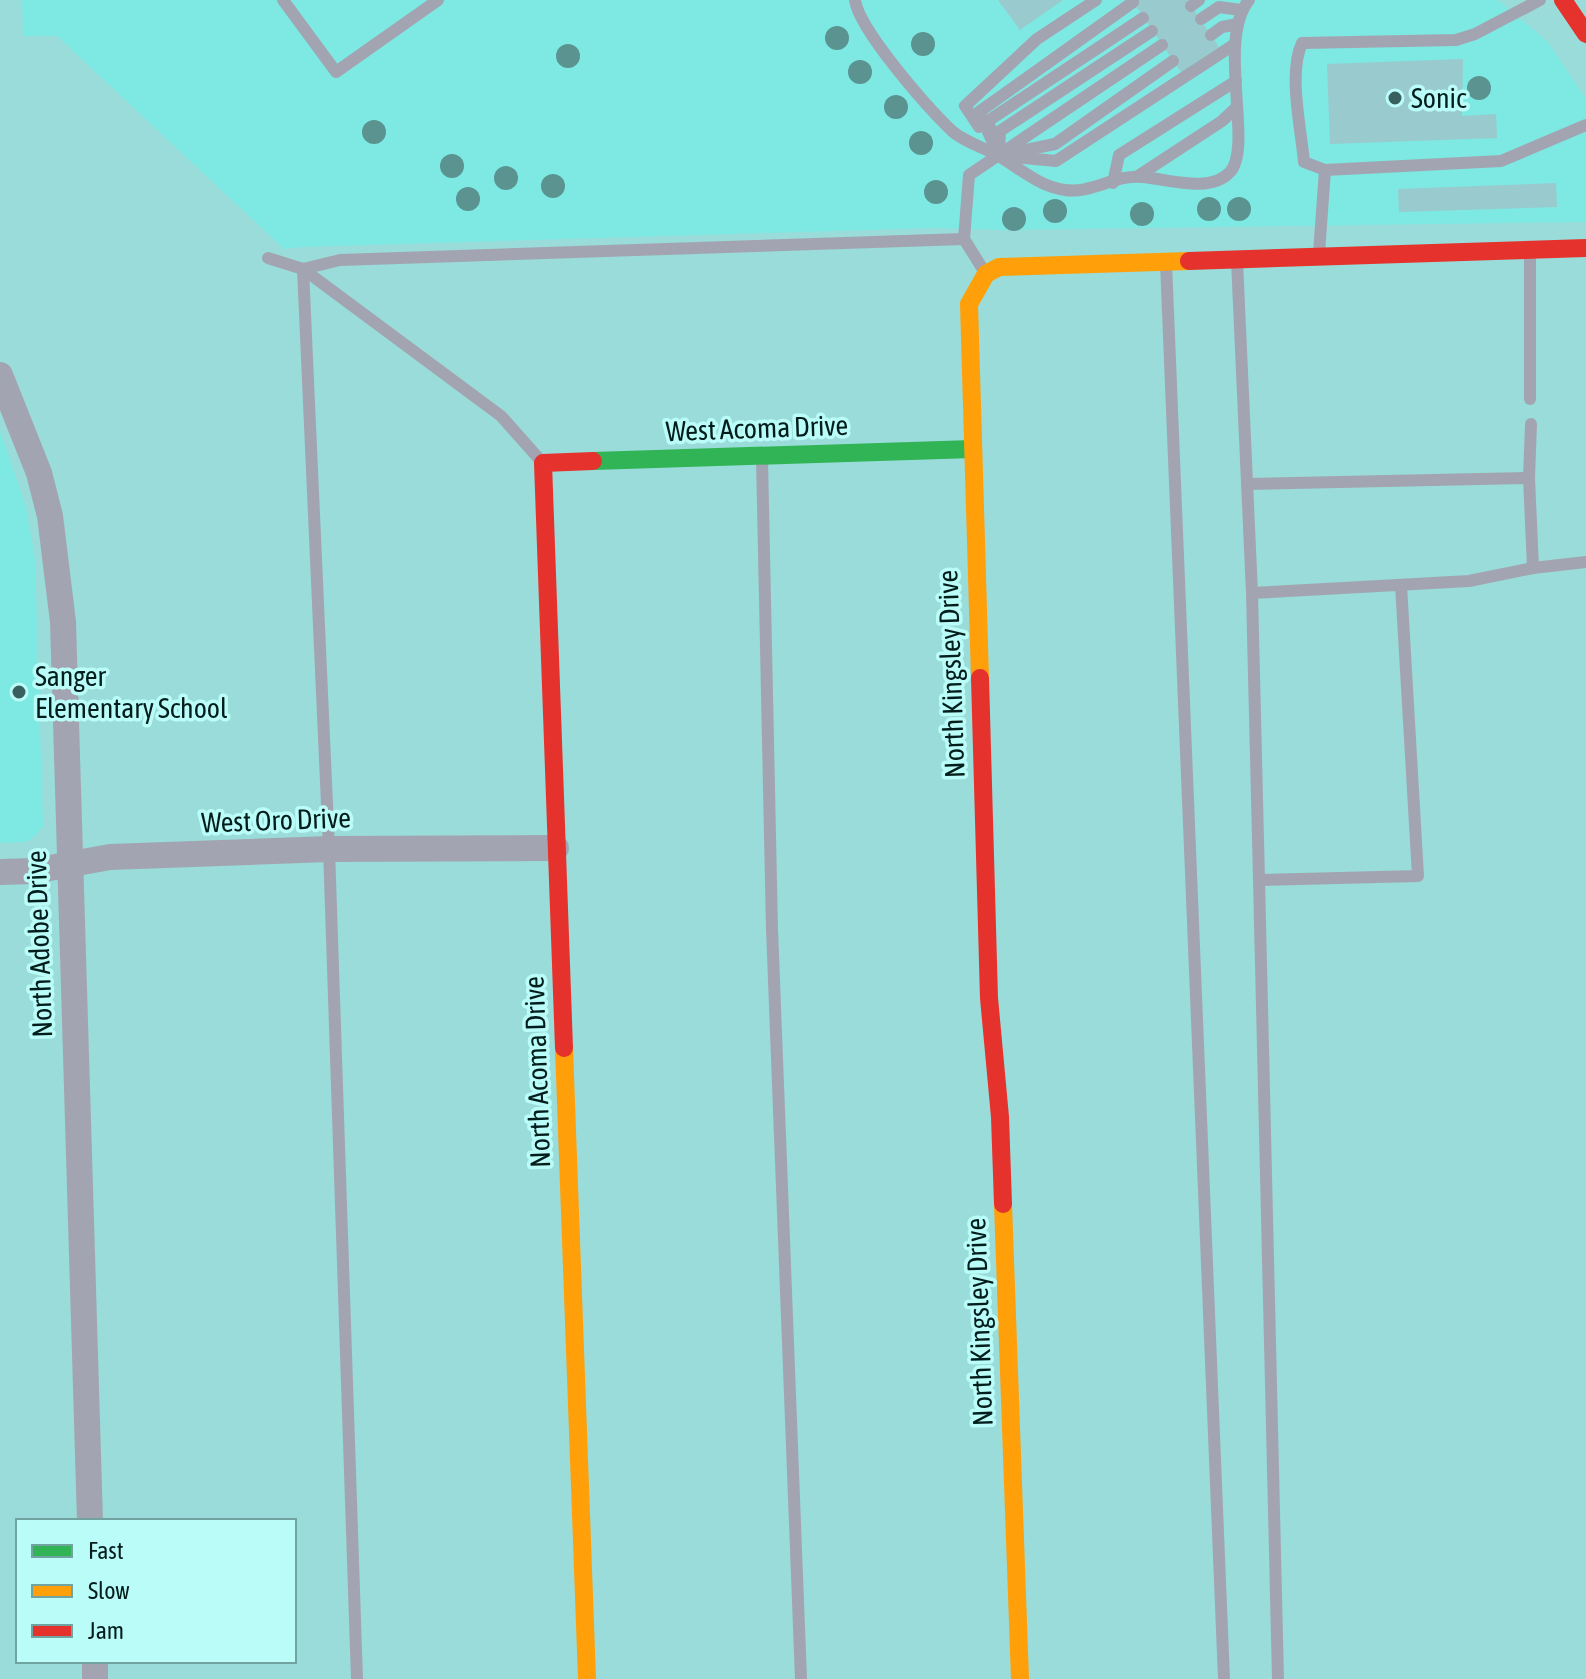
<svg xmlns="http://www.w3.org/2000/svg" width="1586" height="1679" font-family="'Asap Condensed',sans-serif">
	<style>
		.built { fill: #7ee8e3 }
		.building { fill: #99cacd }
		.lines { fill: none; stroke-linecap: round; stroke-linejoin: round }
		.lane { stroke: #a2a5b1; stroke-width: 12 }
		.street { stroke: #a2a5b1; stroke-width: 26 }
		.fast { stroke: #30b455; stroke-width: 18 }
		.slow { stroke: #ff9f0a; stroke-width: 18 }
		.jam { stroke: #e5322d; stroke-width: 18 }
		.tree { fill: #5b9391 }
		.poi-dot { fill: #38605e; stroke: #bafcf8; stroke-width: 3 }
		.labels { text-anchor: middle; stroke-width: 7; stroke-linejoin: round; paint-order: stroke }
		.poi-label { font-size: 28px; fill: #031d1c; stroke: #bafcf8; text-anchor: start }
		.street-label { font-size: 28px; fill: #031d1c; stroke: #bafcf8 }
	</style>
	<rect width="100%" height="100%" fill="#9adcd9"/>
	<g class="built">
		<polygon points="22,0 1498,0 1548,42 1586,99 1586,222 1003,230 933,228 301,247 284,249 57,36 23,36"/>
		<polygon points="0,430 26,507 35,558 43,826 34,837 26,842 0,843"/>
	</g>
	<g class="building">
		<polygon points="998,0 1063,0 1020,30"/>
		<polygon points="1132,0 1187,0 1219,47 1181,72"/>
		<polygon points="1463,59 1462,116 1496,114 1497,138 1330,144 1327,64"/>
		<polygon points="1556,183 1557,207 1399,212 1398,189"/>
	</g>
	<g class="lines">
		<g class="lane">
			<polyline points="283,0 336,72 438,0"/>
			<path d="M855 0C859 30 928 108 952 131 963 141 982 147 995 154 1019 167 1037 186 1065 190 1092 194 1116 174 1142 177 1168 179 1210 194 1230 172 1254 146 1216 41 1249 0"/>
			<path d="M1540 0 1475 34 1456 40 1302 43C1288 73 1301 128 1304 162L1325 170 1501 161 1586 125"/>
			<polyline points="1191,6 1199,0"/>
			<polyline points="1201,19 1219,7 1241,10"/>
			<polyline points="1211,35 1222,27 1238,24"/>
			<polyline points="979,127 965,106 1037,39 1096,0"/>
			<polyline points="991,130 988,121 1143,18"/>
			<polyline points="999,153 1000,131 1152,31"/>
			<polyline points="1010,153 1055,144 1173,61"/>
			<polyline points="999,156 979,112 1133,2"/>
			<polyline points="1002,156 1056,161 1235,44"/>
			<polyline points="1138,176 1222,121 1237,107"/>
			<polyline points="1113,183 1119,155 1236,81"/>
			<polyline points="1319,253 1325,170"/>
			<polyline points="268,258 303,269 501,416 541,461"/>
			<polyline points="1237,261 1252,593 1469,581 1533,568 1586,562"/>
			<polyline points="1166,263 1224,1679"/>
			<polyline points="303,269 329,849 357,1679"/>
			<polyline points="303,269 340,260 964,239"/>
			<polyline points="984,271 964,239 969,175 1162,45"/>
			<polyline points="1530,399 1530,254"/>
			<polyline points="762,459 772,929 801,1679"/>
			<polyline points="1529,478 1531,424"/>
			<polyline points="1247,484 1529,478 1533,568"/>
			<polyline points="1252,593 1259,880 1418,876 1401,585"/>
			<polyline points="1259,880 1278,1679"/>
		</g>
		<g class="street">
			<polyline points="0,375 39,473 50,516 63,622 90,1521"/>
			<polyline points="0,872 33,871 110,857 329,849 556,848"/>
			<polyline points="95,1661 95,1679"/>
		</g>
		<polyline class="fast" points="593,461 973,449"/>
		<g class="slow">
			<polyline points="980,678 969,304 986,274 999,267 1189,261"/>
			<polyline points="564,1048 587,1679"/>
			<polyline points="1003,1204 1020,1679"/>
		</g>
		<g class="jam">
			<polyline points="1563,0 1586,34"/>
			<polyline points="1189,261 1586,248"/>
			<polyline points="980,678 989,998 1000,1117 1003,1204"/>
			<polyline points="564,1048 543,463 593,461"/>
		</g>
	</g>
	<g class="tree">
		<circle cx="837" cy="38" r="12"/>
		<circle cx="923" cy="44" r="12"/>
		<circle cx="568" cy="56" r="12"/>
		<circle cx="860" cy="72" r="12"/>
		<circle cx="1479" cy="88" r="12"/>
		<circle cx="896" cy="107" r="12"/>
		<circle cx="374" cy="132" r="12"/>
		<circle cx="921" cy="143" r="12"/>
		<circle cx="452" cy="166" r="12"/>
		<circle cx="506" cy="178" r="12"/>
		<circle cx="553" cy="186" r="12"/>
		<circle cx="936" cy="192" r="12"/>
		<circle cx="468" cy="199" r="12"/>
		<circle cx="1209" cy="209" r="12"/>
		<circle cx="1239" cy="209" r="12"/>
		<circle cx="1055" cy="211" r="12"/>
		<circle cx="1142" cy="214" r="12"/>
		<circle cx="1014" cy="219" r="12"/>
	</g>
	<g class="poi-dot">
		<circle cx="1395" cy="98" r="8"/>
		<circle cx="19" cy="692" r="8"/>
	</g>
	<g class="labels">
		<g class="poi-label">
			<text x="1411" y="108">Sonic</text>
			<text x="35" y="686">Sanger<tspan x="35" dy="32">Elementary School</tspan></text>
		</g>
		<g class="street-label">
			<text transform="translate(757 428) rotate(-2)" y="10">West Acoma Drive</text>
			<text transform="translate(951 674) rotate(-92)" y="10">North Kingsley Drive</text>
			<text transform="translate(276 820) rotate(-2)" y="10">West Oro Drive</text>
			<text transform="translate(39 944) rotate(-92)" y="10">North Adobe Drive</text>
			<text transform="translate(537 1072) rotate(-92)" y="10">North Acoma Drive</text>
			<text transform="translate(979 1322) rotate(-92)" y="10">North Kingsley Drive</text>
		</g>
	</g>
	<rect x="16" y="1519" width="280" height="144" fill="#bafcf8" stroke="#71a3a0" stroke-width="2"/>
	<rect x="32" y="1545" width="40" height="12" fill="#30b455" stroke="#71a3a0" stroke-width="2"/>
	<text x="88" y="1559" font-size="24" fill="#031d1c">Fast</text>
	<rect x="32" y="1585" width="40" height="12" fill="#ff9f0a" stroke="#71a3a0" stroke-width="2"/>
	<text x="88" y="1599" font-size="24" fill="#031d1c">Slow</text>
	<rect x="32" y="1625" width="40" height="12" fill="#e5322d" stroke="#71a3a0" stroke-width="2"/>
	<text x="88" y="1639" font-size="24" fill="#031d1c">Jam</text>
</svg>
